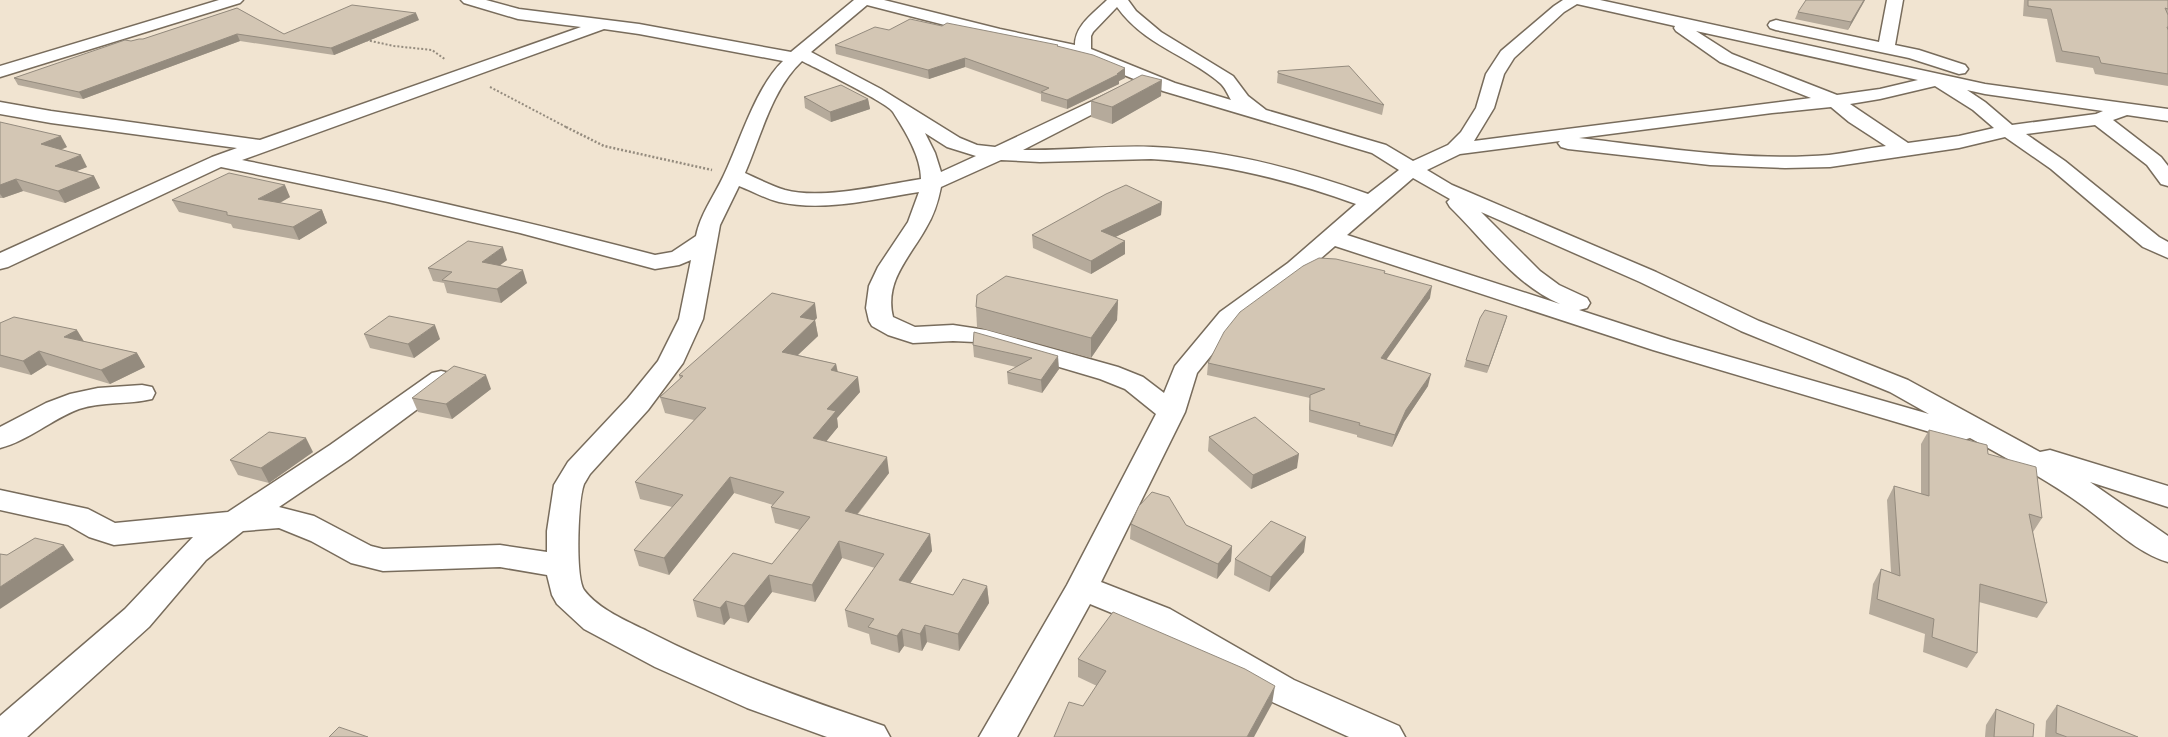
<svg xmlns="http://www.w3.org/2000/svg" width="2168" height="737" font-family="Quicksand,sans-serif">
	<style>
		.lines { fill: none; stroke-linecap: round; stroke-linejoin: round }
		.minor-casing { stroke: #786c5c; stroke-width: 3 }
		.path-far1 { stroke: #948b7e; stroke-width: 2; stroke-dasharray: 2 2; stroke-linecap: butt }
		.path { stroke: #948b7e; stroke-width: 2.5; stroke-dasharray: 2 2; stroke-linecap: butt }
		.minor { fill: #fff; fill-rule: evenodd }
		.wall { fill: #b5aa9b }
		.shaded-wall { fill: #948b7e }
		.building { fill: #d3c6b4; stroke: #948b7e }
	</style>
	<rect width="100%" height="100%" fill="#f1e4d1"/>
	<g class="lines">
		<g class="minor-casing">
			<g id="minor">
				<polygon points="219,0 243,0 240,3 0,77 0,66"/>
				<path d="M461 0H486L519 9 639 24 791 52 854 0H884L1000 29 1075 45C1075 25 1094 13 1107 0H1128L1136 11 1161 32 1233 76 1248 96 1266 110 1386 145 1413 161 1448 145 1461 132 1476 108 1486 74 1501 51 1554 6 1563 0H1600L1985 84 2168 109V121L2127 115 2113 120 2161 157 2168 166V186L2161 184 2147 165 2095 125 2026 134 2065 161 2159 237 2168 242V258L2143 247 2051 169 2005 137 1959 148 1830 167 1785 168 1710 165 1568 149 1561 147 1558 143 1560 141 1460 154 1427 170 1452 185 1656 272 1759 321 1908 380 2040 452 2050 450 2168 486V507L2090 482 2168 536V562C2136 553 2109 524 2082 505 2047 480 2008 459 1970 438L1960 441 1950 438 1653 350 1335 246 1304 273 1238 322 1197 373 1185 412 1101 582 1170 609 1294 680 1399 726 1405 737H1349L1268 700 1146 627 1090 604 1017 737H979L1067 585 1156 414 1125 389 1100 379 975 342 953 341 913 343 888 335 872 326 869 321 866 308 869 286 878 267 908 222 919 192C874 199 825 212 779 202 766 199 752 191 739 186L720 225 703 319 683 363 648 410 590 474C588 477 586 481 584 484 578 500 575 576 584 590 598 609 627 621 647 631 725 671 802 698 884 726L890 737H827L747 708 655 667 584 629 557 604 552 595 547 575 500 567 383 571 351 563 311 541 279 528 243 531 206 560 149 627 27 737H0V716L125 609 193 537 114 545 89 537 68 525 0 510V490L88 509 115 523 228 512 330 445 432 373 441 371 450 373 454 379 450 385 350 459 279 507 314 516 371 546 383 549 500 545 547 552V531L554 485 568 462 628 398 658 361 679 319 691 260 679 265 655 269 520 233 388 202 221 167 8 267 0 269V253L212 157 237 148 51 123 0 114V102L51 111 260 140 581 27 518 19 464 3ZM1577 4 1675 26 1674 28 1676 31 1720 62 1811 98 1474 141 1494 108 1504 74 1514 58 1564 12ZM867 5 999 39 1078 56 1163 91 1372 153 1399 170 1368 194C1299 169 1227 150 1153 147 1110 145 1066 151 1023 150L1128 96 1131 92 1128 88 1122 87 995 147 977 145 960 138 881 89 811 52ZM1117 7C1145 46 1186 54 1220 83 1225 87 1228 95 1231 100L1175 83 1091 49V36L1093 32ZM604 29 639 34 783 61C755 88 740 142 723 177 714 196 700 215 696 236L672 252 655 255C518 219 381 188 242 160ZM1696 31 1918 80 1880 89 1837 95 1732 54ZM802 61C816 68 888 103 893 112 905 131 921 156 921 179 883 185 821 200 785 190 772 186 758 179 745 173 761 136 772 89 802 61ZM1935 86 1973 110 1994 128 1959 136 1908 143 1850 104 1880 99ZM1967 90 1985 94 2103 111 2096 114 2012 125 1985 102ZM1831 107 1849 122 1886 146C1867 148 1848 153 1829 155 1748 162 1660 147 1579 138L1772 113ZM925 133 947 147 976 156 941 172 935 153ZM1151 159C1222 163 1289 180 1356 204L1288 263 1220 312 1175 366 1164 393 1143 377 1118 367 986 330 953 325 915 327 893 317C884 281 910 257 926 228 934 215 938 202 941 187L1001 160 1040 162ZM1413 178 1450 199 1447 202 1450 207C1485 241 1514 284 1560 304L1347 235ZM1481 212 1640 282 1741 331 1890 392 1929 414 1671 340 1579 310 1587 308 1590 303 1587 298 1559 285 1540 271Z"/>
				<polygon points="1887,0 1903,0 1895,45 1919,50 1965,65 1968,69 1965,73 1959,74 1909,58 1776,30 1770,28 1768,25 1770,22 1776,20 1879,42"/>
				<path d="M142 385 152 387 155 393 152 399C128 405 103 401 79 409 52 419 28 441 0 448V427L46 403 70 394 98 388Z"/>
			</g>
		</g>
		<g class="path-far1">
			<polyline points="366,40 394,46 432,50 446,60"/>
			<polyline points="490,87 568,128"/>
		</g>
		<polyline class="path" points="566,127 604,146 712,170"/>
		<use href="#minor" class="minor"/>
	</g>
	<g class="wall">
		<polygon points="1865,0 1848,30 1795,19 1798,12"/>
		<polygon points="2024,0 2168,0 2168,86 2095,74 2093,68 2056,62 2047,19 2023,16"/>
		<polygon points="237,8 284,34 419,20 334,55 240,41 83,99 18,85 14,78 131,41 143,39"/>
		<polygon points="942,26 1058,46 1125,78 1119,81 1119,84 1067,109 1041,101 1041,94 965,67 929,79 836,54 835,45 889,30"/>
		<polygon points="1278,71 1384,105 1382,115 1277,83"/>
		<polygon points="1161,96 1112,124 1091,117 1091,101"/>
		<polygon points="804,97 868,99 870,109 831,122 805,108"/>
		<polygon points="0,122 67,147 61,150 87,167 76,171 94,176 100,188 65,203 23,191 3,198 0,198"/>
		<polygon points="290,197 280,203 322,210 327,223 299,240 233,228 231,224 179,212 172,200"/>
		<polygon points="1162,202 1161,215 1115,237 1125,254 1091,274 1033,248 1032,235"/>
		<polygon points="507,260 500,265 527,283 501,303 447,293 444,283 433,281 428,268"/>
		<polygon points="1385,271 1385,273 1430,298 1386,359 1428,386 1404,422 1392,447 1357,437 1357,435 1309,422 1309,407 1310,398 1207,375 1208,363"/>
		<polygon points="1118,300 1117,320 1091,358 977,327 976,307"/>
		<polygon points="1507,316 1487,373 1464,367 1466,360"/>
		<polygon points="817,318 815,320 818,336 798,355 836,364 838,372 860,392 837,418 838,427 826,441 889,473 858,514 930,534 932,551 910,583 953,595 987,586 989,603 959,651 927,642 922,651 904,646 899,653 871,644 869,634 848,627 845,610 875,568 842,558 815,602 772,592 748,623 730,618 724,625 697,617 693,600 772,564 800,530 775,523 771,507 773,505 734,493 669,575 639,566 634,550 672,507 640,499 635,482 694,420 665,413 660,397 680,379 679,375"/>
		<polygon points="0,323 137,353 145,367 110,384 47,365 31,375 0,367"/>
		<polygon points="974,332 1059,369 1042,393 1008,384 1007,372 1016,367 974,357 973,345"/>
		<polygon points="364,334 440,339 414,358 370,348"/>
		<polygon points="491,389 452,419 418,412 412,398"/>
		<polygon points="1929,430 1988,454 2042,518 2033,532 2047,603 2037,618 1979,602 1977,653 1967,668 1923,652 1925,634 1869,614 1873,584 1881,569 1891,572 1887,500 1894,486 1921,494 1921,444"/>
		<polygon points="1209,437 1297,468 1251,489 1208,451"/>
		<polygon points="313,452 269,483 238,475 230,460"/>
		<polygon points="1131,524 1186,525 1232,546 1231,561 1217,579 1130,539"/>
		<polygon points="1304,552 1269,592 1234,575 1235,559"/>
		<polygon points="1078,659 1272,704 1083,706 1097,686 1078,677"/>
		<polygon points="2057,705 2138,737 2045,737 2046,721"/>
		<polygon points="1996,709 2033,737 1985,737 1986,725"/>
	</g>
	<g class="shaded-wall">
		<polygon points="1864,0 1865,0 1848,30 1851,22"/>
		<polygon points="416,13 419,20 334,55 331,48"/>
		<polygon points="237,34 240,41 83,99 79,92"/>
		<polygon points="965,58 965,67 929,79 928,70"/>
		<polygon points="1125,68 1125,78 1119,81 1119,84 1067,109 1067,100"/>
		<polygon points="1162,80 1161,96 1112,124 1112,107"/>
		<polygon points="868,99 870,109 831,122 830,112"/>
		<polygon points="61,136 67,147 47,155 41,144"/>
		<polygon points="81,155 87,167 62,177 55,166"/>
		<polygon points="94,176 100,188 65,203 58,191"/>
		<polygon points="16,179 23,191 3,198 0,194 0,185"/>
		<polygon points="285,185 290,197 263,212 258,199"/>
		<polygon points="1162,202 1161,215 1101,244 1101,231"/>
		<polygon points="322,210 327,223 299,240 293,227"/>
		<polygon points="1125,241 1125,254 1091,274 1091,261"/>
		<polygon points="503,247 507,260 487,275 482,262"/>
		<polygon points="523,270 527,283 501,303 497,289"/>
		<polygon points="1432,286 1430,298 1379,370 1381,358"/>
		<polygon points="1118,300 1117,320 1091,358 1091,338"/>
		<polygon points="815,303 817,318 803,332 800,317"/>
		<polygon points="1507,316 1505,323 1487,373 1489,366"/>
		<polygon points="815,320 818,336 785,367 782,352"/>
		<polygon points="435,325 440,339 414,358 408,344"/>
		<polygon points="77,330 85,343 64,337"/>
		<polygon points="39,351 47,365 31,375 23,361"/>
		<polygon points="137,353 145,367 110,384 101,370"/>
		<polygon points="1058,356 1059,369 1042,393 1041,380"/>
		<polygon points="836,364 839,380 831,370"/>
		<polygon points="1431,374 1428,386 1404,422 1392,447 1395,435 1406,410"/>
		<polygon points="486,375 491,389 452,419 446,404"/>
		<polygon points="858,377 860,392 837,418 838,427 816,454 813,438 827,409"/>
		<polygon points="306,438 313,452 269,483 261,468"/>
		<polygon points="1299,454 1297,468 1251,489 1253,475"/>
		<polygon points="887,457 889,473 847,527 845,511"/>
		<polygon points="730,477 734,493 669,575 664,558"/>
		<polygon points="930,534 932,551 901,597 899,580"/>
		<polygon points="1306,537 1304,552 1269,592 1271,577"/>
		<polygon points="839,541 842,558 815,602 812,585"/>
		<polygon points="64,545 74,560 0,609 0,587"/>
		<polygon points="1232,546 1231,561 1217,579 1218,564"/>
		<polygon points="769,575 772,592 748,623 744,606"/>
		<polygon points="987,586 989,603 959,651 958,634"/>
		<polygon points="726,601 730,618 724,625 720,608"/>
		<polygon points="925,625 927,642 922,651 920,634"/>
		<polygon points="902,629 904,646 899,653 897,636"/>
		<polygon points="1275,686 1272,704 1254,737 1247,737"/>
	</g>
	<g class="building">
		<polygon points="1806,0 1864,0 1851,22 1798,12"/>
		<polygon points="2028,0 2168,0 2168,9 2165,8 2168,15 2168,27 2167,27 2168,30 2168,74 2101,63 2099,57 2062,51 2051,9 2028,6"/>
		<polygon points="352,5 416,13 331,48 237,34 79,92 14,78 125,40 131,41 139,39 143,39 237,8 284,34"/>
		<polygon points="910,19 942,26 947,23 1058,45 1057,46 1093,55 1125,68 1117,74 1119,74 1067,100 1041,92 1049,88 965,58 928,70 835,45 875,27 889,30"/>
		<polygon points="1349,66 1384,105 1278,73 1278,71"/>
		<polygon points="1142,75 1162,80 1112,107 1091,101"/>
		<polygon points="841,85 868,99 830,112 804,97"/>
		<polygon points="0,122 61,136 41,144 81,155 55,166 94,176 58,191 16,179 0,185"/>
		<polygon points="229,173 285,185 258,199 322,210 293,227 227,215 227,212 172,200"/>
		<polygon points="1126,185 1162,202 1101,231 1125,241 1091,261 1032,235 1106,194"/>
		<polygon points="468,241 503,247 482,262 523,270 497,289 442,280 452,272 428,268"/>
		<polygon points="1319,258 1336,259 1385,271 1384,273 1432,286 1381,358 1431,374 1406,410 1395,435 1359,425 1360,423 1310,410 1310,395 1325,389 1208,363 1224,332 1240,312 1303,266"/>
		<polygon points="1006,276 1118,300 1091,338 976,307 977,295"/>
		<polygon points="772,293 815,303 800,317 815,320 782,352 836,364 831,370 858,377 827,409 836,411 813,438 887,457 845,511 930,534 899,580 953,595 963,579 987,586 958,634 925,625 920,634 902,629 897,636 868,627 874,619 845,610 884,554 839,541 812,585 769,575 744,606 726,601 720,608 693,600 733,553 772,564 810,517 771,507 784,492 730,477 664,558 634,550 683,495 635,482 706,408 660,397 683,376 679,375"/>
		<polygon points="1485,310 1507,316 1489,366 1466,360 1480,318"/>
		<polygon points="389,316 435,325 408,344 364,334"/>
		<polygon points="14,317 77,330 64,337 137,353 101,370 39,351 23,361 0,355 0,323"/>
		<polygon points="974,332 1058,356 1041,380 1007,372 1032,358 973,345"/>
		<polygon points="454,366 486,375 446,404 412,398"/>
		<polygon points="1255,417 1299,454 1253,475 1209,437"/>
		<polygon points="1929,430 1987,445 1988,454 2036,467 2042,518 2029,514 2047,603 1980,584 1977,653 1932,637 1934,619 1877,599 1881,569 1900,576 1894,486 1929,496"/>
		<polygon points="269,432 306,438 261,468 230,460"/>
		<polygon points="1152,492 1169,497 1186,525 1232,546 1218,564 1131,524 1139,506"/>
		<polygon points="1271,521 1306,537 1271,577 1235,559"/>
		<polygon points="35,538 64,545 0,587 0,554 7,555"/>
		<polygon points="1113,612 1245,669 1275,686 1247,737 1054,737 1069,702 1083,706 1106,671 1078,659"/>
		<polygon points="2057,705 2138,737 2067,737 2056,733"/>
		<polygon points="1996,709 2034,724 2033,737 1994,737"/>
		<polygon points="339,727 368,737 329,737"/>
	</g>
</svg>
